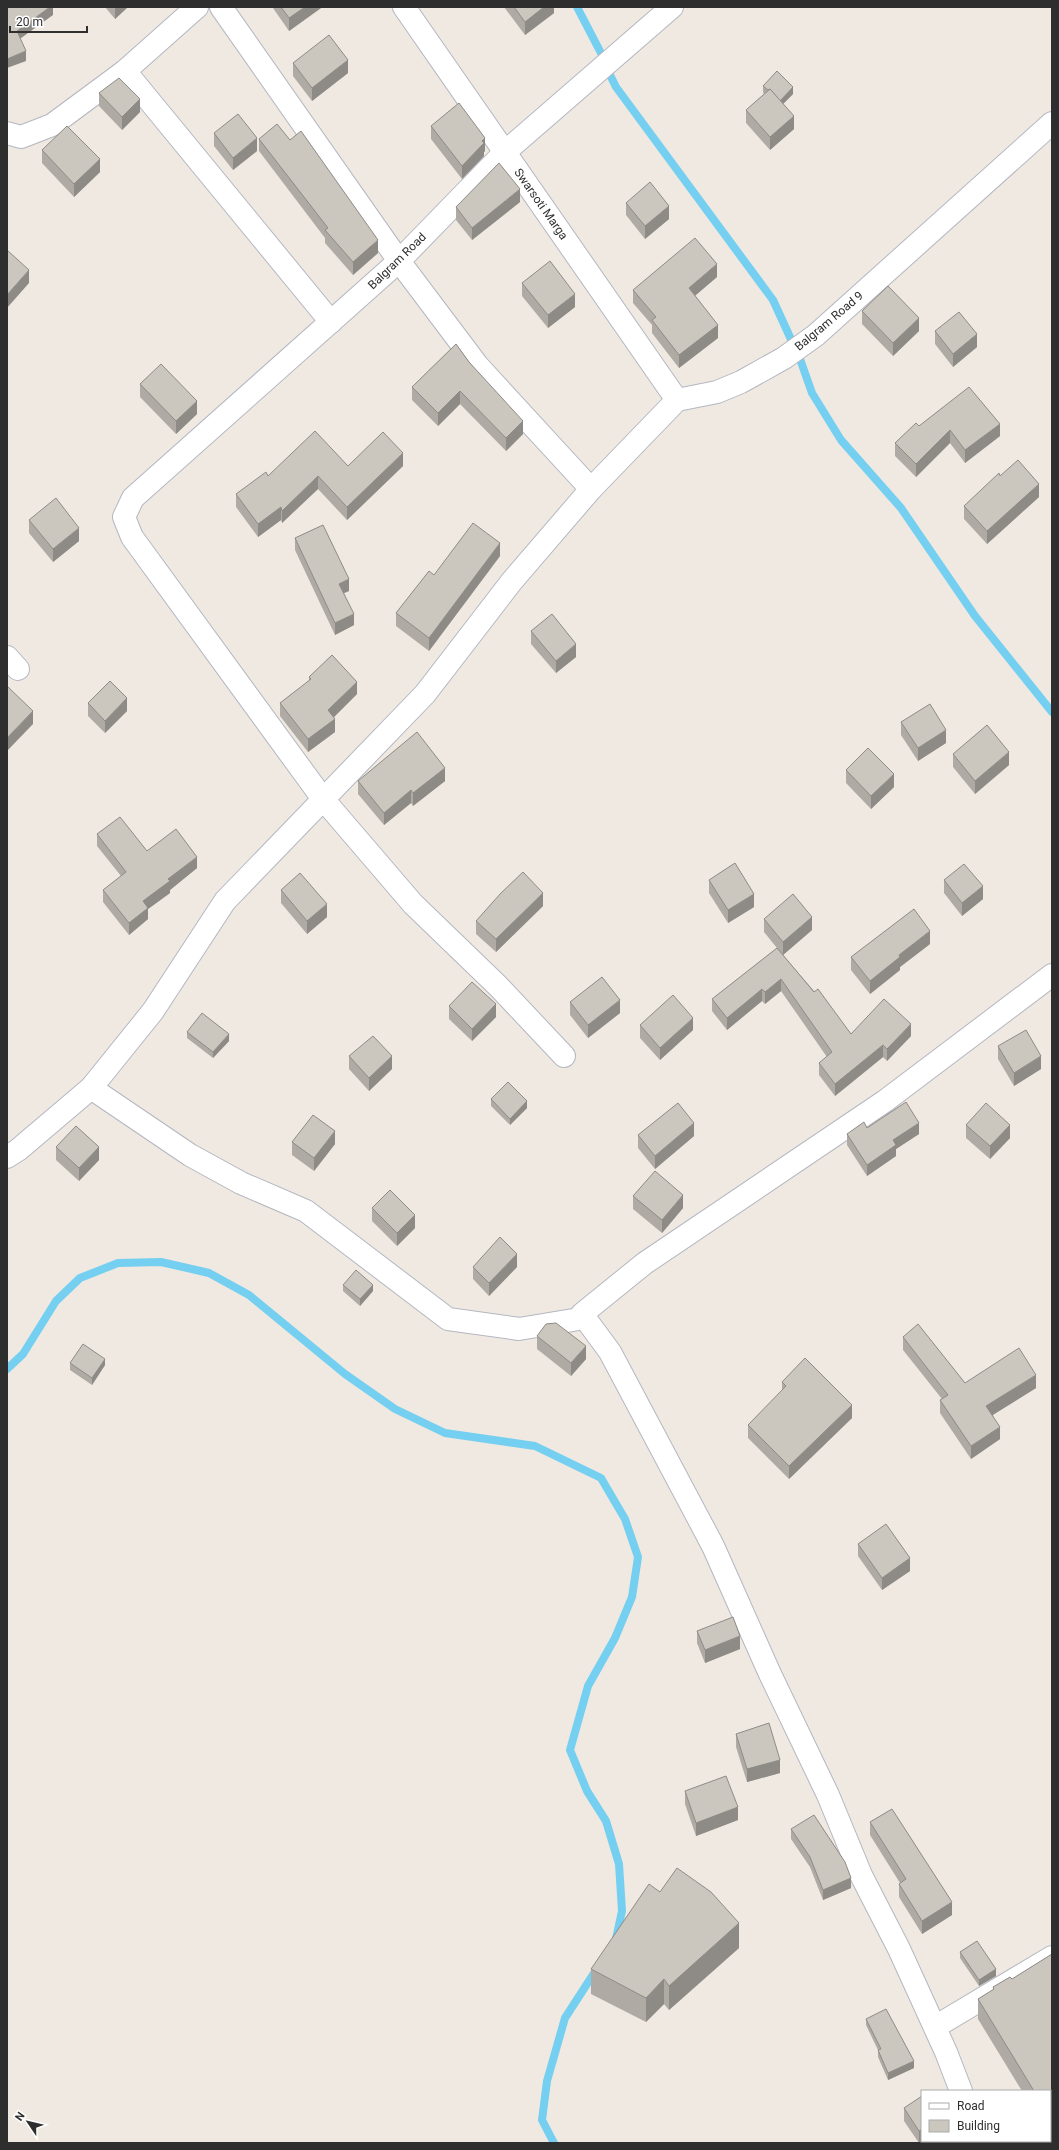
<svg xmlns="http://www.w3.org/2000/svg" width="1059" height="2150" font-family="Roboto,sans-serif">
	<style>
		.lines { fill: none; stroke-linecap: round; stroke-linejoin: round }
		.stream { stroke: #75cff0; stroke-width: 8 }
		.minor-casing { stroke: #b4b7c1; stroke-width: 24 }
		.minor { stroke: #fff; stroke-width: 22 }
		.wall { fill: #afaba4 }
		.shaded-wall { fill: #8e8b86 }
		.building { fill: #cbc7bf; stroke: #8e8b86 }
		.labels { text-anchor: middle; stroke-width: 3; stroke-linejoin: round; paint-order: stroke }
		.street-label { font-size: 12px; fill: #2e2e2e; stroke: #fff }
	</style>
	<rect width="100%" height="100%" fill="#efe9e1"/>
	<g class="lines">
		<g class="stream">
			<polyline points="577,7 602,55"/>
			<polyline points="609,73 616,87 773,300 800,359 812,393 841,440 901,508 975,616 1052,712"/>
			<polyline points="7,1369 23,1354 56,1301 80,1278 118,1263 161,1262 209,1273 249,1295 345,1374 395,1409 445,1433 535,1446 601,1478 625,1519 638,1557 632,1597 615,1638 588,1686 570,1750 587,1791 606,1821 619,1864 622,1911 616,1939"/>
			<polyline points="554,2143 542,2120 547,2081 565,2018 598,1967"/>
		</g>
		<g class="minor-casing">
			<g id="minor">
				<polyline points="404,7 677,400"/>
				<polyline points="125,71 331,322"/>
				<polyline points="7,133 21,137 52,125 125,71 197,7"/>
				<polyline points="591,489 677,400 717,392 741,382 784,358 816,335 1052,123"/>
				<polyline points="7,657 18,669"/>
				<polyline points="564,1056 498,986 413,904 323,799 132,537 124,517 133,498 399,261 505,152 672,7"/>
				<polyline points="91,1088 190,1155 241,1183 306,1211 448,1319 519,1329 585,1318"/>
				<polyline points="7,1157 18,1150 91,1088 153,1011 225,901 425,694 512,581 591,489 478,366 399,261 221,7"/>
				<polyline points="935,2027 1052,1957"/>
				<polyline points="961,2091 946,2052 899,1949 861,1875 828,1795 770,1674 713,1546 610,1352 582,1314 645,1263 885,1101 1052,975"/>
				<polyline points="998,2141 1000,2143"/>
			</g>
		</g>
		<use href="#minor" class="minor"/>
	</g>
	<g class="wall">
		<polygon points="105,7 128,7 115,19"/>
		<polygon points="273,7 321,7 321,8 289,31 273,8"/>
		<polygon points="504,7 554,7 554,13 525,35"/>
		<polygon points="293,63 348,73 312,101 293,76"/>
		<polygon points="763,86 793,94 783,104 794,129 770,150 746,123 746,110 764,94 763,92"/>
		<polygon points="99,93 140,112 122,130 99,106"/>
		<polygon points="431,126 485,151 484,152 484,156 462,179 431,139"/>
		<polygon points="214,133 257,151 233,170 214,146"/>
		<polygon points="259,139 378,253 353,275 325,243 325,238 259,151"/>
		<polygon points="42,150 100,172 74,197 42,163"/>
		<polygon points="520,202 472,240 456,220 456,207"/>
		<polygon points="626,203 669,219 645,239 626,215"/>
		<polygon points="717,277 695,295 718,338 679,368 652,333 652,325 633,303 633,290"/>
		<polygon points="522,283 575,307 548,328 522,296"/>
		<polygon points="862,311 919,331 893,356 862,324"/>
		<polygon points="935,331 977,347 953,367 935,344"/>
		<polygon points="456,344 523,434 506,451 460,404 438,426 412,400 412,387"/>
		<polygon points="140,384 197,414 176,434 140,397"/>
		<polygon points="919,426 1000,436 965,463 950,443 916,477 895,456 895,443"/>
		<polygon points="348,466 403,466 347,520 318,489 282,523 281,520 258,537 236,507 236,494 268,476"/>
		<polygon points="1000,476 1039,497 987,544 964,519 964,506"/>
		<polygon points="29,520 79,541 53,562 29,533"/>
		<polygon points="295,538 349,591 344,593 354,625 335,635 295,550"/>
		<polygon points="500,556 429,651 396,626 396,613 434,575"/>
		<polygon points="531,631 576,657 556,673 531,644"/>
		<polygon points="309,677 357,694 333,718 335,732 308,752 280,716 280,703 309,681"/>
		<polygon points="88,703 127,711 105,733 88,716"/>
		<polygon points="901,722 946,743 918,761 901,735"/>
		<polygon points="953,754 1009,765 975,794 953,767"/>
		<polygon points="846,770 894,787 871,809 846,783"/>
		<polygon points="358,781 445,781 413,806 411,803 384,825 358,794"/>
		<polygon points="97,834 197,868 170,890 170,893 148,909 148,919 129,935 103,902 103,890 121,876 97,846"/>
		<polygon points="709,880 754,907 728,923 709,893"/>
		<polygon points="944,880 983,899 962,916 944,893"/>
		<polygon points="281,890 327,917 307,934 281,903"/>
		<polygon points="543,906 496,952 476,934 476,921"/>
		<polygon points="764,919 812,930 783,955 851,1034 911,1036 887,1061 883,1057 835,1096 819,1075 819,1063 827,1057 781,991 765,1004 762,1001 727,1030 712,1011 712,999 777,948 764,932"/>
		<polygon points="930,944 900,967 900,970 870,994 851,970 851,957"/>
		<polygon points="570,1002 620,1013 588,1038 570,1015"/>
		<polygon points="449,1006 496,1017 472,1041 449,1019"/>
		<polygon points="640,1025 693,1030 660,1060 640,1038"/>
		<polygon points="187,1032 229,1041 213,1058 187,1038"/>
		<polygon points="998,1046 1041,1069 1014,1086 998,1059"/>
		<polygon points="349,1056 392,1069 369,1091 349,1069"/>
		<polygon points="491,1099 527,1108 510,1125 491,1106"/>
		<polygon points="966,1125 1010,1138 990,1159 966,1138"/>
		<polygon points="867,1128 919,1134 896,1149 896,1156 867,1176 847,1145 847,1134"/>
		<polygon points="638,1135 694,1136 655,1169 638,1148"/>
		<polygon points="292,1142 335,1144 314,1171 292,1155"/>
		<polygon points="56,1147 99,1160 79,1181 56,1160"/>
		<polygon points="633,1196 683,1208 662,1233 633,1209"/>
		<polygon points="372,1208 415,1228 397,1246 372,1221"/>
		<polygon points="473,1267 517,1267 489,1296 473,1279"/>
		<polygon points="343,1285 373,1291 360,1306 343,1291"/>
		<polygon points="537,1336 586,1359 571,1376 537,1349"/>
		<polygon points="903,1337 965,1383 1036,1388 993,1415 1000,1439 971,1459 940,1413 940,1400 942,1399 903,1350"/>
		<polygon points="70,1363 105,1365 92,1385 70,1370"/>
		<polygon points="782,1382 852,1418 789,1479 748,1438 748,1425 782,1391"/>
		<polygon points="858,1544 910,1571 882,1590 858,1556"/>
		<polygon points="697,1631 740,1649 705,1663 697,1643"/>
		<polygon points="736,1734 780,1773 747,1782 736,1747"/>
		<polygon points="685,1791 738,1820 696,1836 685,1804"/>
		<polygon points="870,1822 952,1915 922,1934 899,1897 899,1884 900,1883 870,1835"/>
		<polygon points="791,1829 851,1888 823,1900 810,1867 791,1839"/>
		<polygon points="739,1948 669,2010 664,2004 646,2022 591,1994 591,1969"/>
		<polygon points="960,1952 996,1976 979,1986 960,1958"/>
		<polygon points="1052,1954 1052,2141 1050,2137 1050,2091 1022,2091 978,2019 978,1999 993,1990 993,1987 1012,1979"/>
		<polygon points="866,2019 914,2068 888,2080 878,2057 878,2050 866,2025"/>
		<polygon points="922,2096 920,2143 919,2143 904,2121 904,2108"/>
	</g>
	<g class="shaded-wall">
		<polygon points="50,7 53,7 53,15 17,41 17,31"/>
		<polygon points="115,7 128,7 115,19"/>
		<polygon points="305,7 321,7 321,8 289,31 289,18"/>
		<polygon points="544,7 554,7 554,13 525,35 525,22"/>
		<polygon points="26,51 26,61 7,68 7,59"/>
		<polygon points="348,60 348,73 312,101 312,88"/>
		<polygon points="793,87 793,94 779,108 779,102"/>
		<polygon points="140,99 140,112 122,130 122,117"/>
		<polygon points="794,116 794,129 770,150 770,137"/>
		<polygon points="257,138 257,151 233,170 233,158"/>
		<polygon points="485,138 485,151 484,152 484,156 462,179 462,166 482,141"/>
		<polygon points="100,159 100,172 74,197 74,184"/>
		<polygon points="520,189 520,202 472,240 472,228"/>
		<polygon points="669,206 669,219 645,239 645,226"/>
		<polygon points="378,240 378,253 353,275 353,262"/>
		<polygon points="717,264 717,277 689,301 689,288"/>
		<polygon points="29,270 29,283 7,308 7,295"/>
		<polygon points="575,294 575,307 548,328 548,315"/>
		<polygon points="919,318 919,331 893,356 893,343"/>
		<polygon points="718,325 718,338 679,368 679,355"/>
		<polygon points="977,334 977,347 953,367 953,354"/>
		<polygon points="460,391 460,404 438,426 438,413"/>
		<polygon points="197,401 197,414 176,434 176,421"/>
		<polygon points="523,421 523,434 506,451 506,438"/>
		<polygon points="1000,424 1000,436 965,463 965,450"/>
		<polygon points="950,430 950,443 916,477 916,464"/>
		<polygon points="403,453 403,466 347,520 347,507"/>
		<polygon points="318,476 318,489 282,523 282,511"/>
		<polygon points="1039,484 1039,497 987,544 987,531"/>
		<polygon points="281,507 281,520 258,537 258,524"/>
		<polygon points="79,528 79,541 53,562 53,549"/>
		<polygon points="500,543 500,556 429,651 429,638"/>
		<polygon points="349,579 349,591 339,595 339,584"/>
		<polygon points="354,614 354,625 335,635 335,623"/>
		<polygon points="576,644 576,657 556,673 556,661"/>
		<polygon points="357,682 357,694 328,723 328,710"/>
		<polygon points="127,698 127,711 105,733 105,721"/>
		<polygon points="33,711 33,724 7,751 7,738"/>
		<polygon points="335,719 335,732 308,752 308,739"/>
		<polygon points="946,730 946,743 918,761 918,748"/>
		<polygon points="1009,752 1009,765 975,794 975,781"/>
		<polygon points="445,768 445,781 413,806 413,793"/>
		<polygon points="894,774 894,787 871,809 871,796"/>
		<polygon points="411,790 411,803 384,825 384,813"/>
		<polygon points="197,857 197,868 170,890 170,893 148,909 148,919 129,935 129,923 143,901 168,879"/>
		<polygon points="983,886 983,899 962,916 962,903"/>
		<polygon points="543,893 543,906 496,952 496,939"/>
		<polygon points="754,894 754,907 728,923 728,910"/>
		<polygon points="327,904 327,917 307,934 307,921"/>
		<polygon points="812,917 812,930 783,955 783,942"/>
		<polygon points="930,931 930,944 900,967 900,970 870,994 870,981 899,955"/>
		<polygon points="781,979 781,991 765,1004 765,992"/>
		<polygon points="762,989 762,1001 727,1030 727,1018"/>
		<polygon points="620,1000 620,1013 588,1038 588,1025"/>
		<polygon points="496,1004 496,1017 472,1041 472,1029"/>
		<polygon points="693,1018 693,1030 660,1060 660,1048"/>
		<polygon points="911,1024 911,1036 887,1061 887,1049"/>
		<polygon points="229,1034 229,1041 213,1058 213,1052"/>
		<polygon points="883,1045 883,1057 835,1096 835,1084"/>
		<polygon points="392,1056 392,1069 369,1091 369,1078"/>
		<polygon points="1041,1056 1041,1069 1014,1086 1014,1073"/>
		<polygon points="527,1101 527,1108 510,1125 510,1119"/>
		<polygon points="694,1123 694,1136 655,1169 655,1156"/>
		<polygon points="919,1123 919,1134 896,1149 896,1156 867,1176 867,1165 893,1140"/>
		<polygon points="1010,1125 1010,1138 990,1159 990,1146"/>
		<polygon points="335,1131 335,1144 314,1171 314,1158"/>
		<polygon points="99,1147 99,1160 79,1181 79,1168"/>
		<polygon points="683,1195 683,1208 662,1233 662,1220"/>
		<polygon points="415,1215 415,1228 397,1246 397,1233"/>
		<polygon points="517,1254 517,1267 489,1296 489,1283"/>
		<polygon points="373,1285 373,1291 360,1306 360,1299"/>
		<polygon points="586,1346 586,1359 571,1376 571,1363"/>
		<polygon points="105,1359 105,1365 92,1385 92,1378"/>
		<polygon points="1036,1375 1036,1388 986,1419 986,1406"/>
		<polygon points="852,1405 852,1418 789,1479 789,1466"/>
		<polygon points="1000,1427 1000,1439 971,1459 971,1446"/>
		<polygon points="910,1558 910,1571 882,1590 882,1578"/>
		<polygon points="740,1636 740,1649 705,1663 705,1650"/>
		<polygon points="780,1760 780,1773 747,1782 747,1769"/>
		<polygon points="738,1807 738,1820 696,1836 696,1823"/>
		<polygon points="851,1878 851,1888 823,1900 823,1890"/>
		<polygon points="952,1902 952,1915 922,1934 922,1921"/>
		<polygon points="739,1923 739,1948 669,2010 669,1986"/>
		<polygon points="996,1969 996,1976 979,1986 979,1980"/>
		<polygon points="664,1979 664,2004 646,2022 646,1998"/>
		<polygon points="914,2061 914,2068 888,2080 888,2073"/>
		<polygon points="922,2129 922,2141 923,2141 919,2143 919,2131"/>
	</g>
	<g class="building">
		<polygon points="7,7 50,7 17,31 26,51 7,59"/>
		<polygon points="281,7 305,7 289,18"/>
		<polygon points="514,7 544,7 525,22"/>
		<polygon points="329,35 348,60 312,88 293,63"/>
		<polygon points="777,71 793,87 780,101 770,89 768,90 763,86"/>
		<polygon points="119,78 140,99 122,117 99,93"/>
		<polygon points="770,89 794,116 770,137 746,110"/>
		<polygon points="459,103 485,138 482,141 484,143 462,166 431,126"/>
		<polygon points="238,114 257,138 233,158 214,133"/>
		<polygon points="277,124 290,140 301,131 378,240 353,262 325,230 328,228 259,139"/>
		<polygon points="67,126 100,159 74,184 42,150"/>
		<polygon points="499,163 520,189 472,228 456,207"/>
		<polygon points="650,182 669,206 645,226 626,203"/>
		<polygon points="695,238 717,264 689,288 718,325 679,355 652,320 656,317 633,290"/>
		<polygon points="7,250 29,270 7,295"/>
		<polygon points="550,261 575,294 548,315 522,283"/>
		<polygon points="888,286 919,318 893,343 862,311"/>
		<polygon points="959,312 977,334 953,354 935,331"/>
		<polygon points="456,344 469,362 523,421 506,438 460,391 438,413 412,387"/>
		<polygon points="161,364 197,401 176,421 140,384"/>
		<polygon points="969,387 1000,424 965,450 950,430 916,464 895,443 916,423 919,426"/>
		<polygon points="315,431 348,466 383,432 403,453 347,507 318,476 282,511 281,507 258,524 236,494 266,472 268,476"/>
		<polygon points="1018,460 1039,484 987,531 964,506 999,473 1000,476"/>
		<polygon points="56,498 79,528 53,549 29,520"/>
		<polygon points="473,523 500,543 429,638 396,613 429,571 434,575"/>
		<polygon points="323,525 349,579 339,584 354,614 335,623 295,538"/>
		<polygon points="552,614 576,644 556,661 531,631"/>
		<polygon points="332,655 357,682 328,710 335,719 308,739 280,703 311,679 309,677"/>
		<polygon points="110,681 127,698 105,721 88,703"/>
		<polygon points="7,686 33,711 7,738"/>
		<polygon points="930,704 946,730 918,748 901,722"/>
		<polygon points="987,725 1009,752 975,781 953,754"/>
		<polygon points="417,732 445,768 413,793 411,790 384,813 358,781"/>
		<polygon points="868,748 894,774 871,796 846,770"/>
		<polygon points="120,817 147,851 176,829 197,857 168,879 170,881 143,901 148,908 129,923 103,890 126,872 97,834"/>
		<polygon points="735,863 754,894 728,910 709,880"/>
		<polygon points="964,864 983,886 962,903 944,880"/>
		<polygon points="523,872 543,893 496,939 476,921 501,893"/>
		<polygon points="300,873 327,904 307,921 281,890"/>
		<polygon points="793,894 812,917 783,942 764,919"/>
		<polygon points="914,909 930,931 899,955 900,957 870,981 851,957"/>
		<polygon points="777,948 814,992 818,989 851,1034 884,999 911,1024 887,1049 883,1045 835,1084 819,1063 832,1052 781,979 765,992 762,989 727,1018 712,999"/>
		<polygon points="602,977 620,1000 588,1025 570,1002"/>
		<polygon points="472,982 496,1004 472,1029 449,1006"/>
		<polygon points="673,995 693,1018 660,1048 640,1025"/>
		<polygon points="202,1013 229,1034 213,1052 187,1032"/>
		<polygon points="1026,1030 1041,1056 1014,1073 998,1046"/>
		<polygon points="373,1036 392,1056 369,1078 349,1056"/>
		<polygon points="508,1082 527,1101 510,1119 491,1099"/>
		<polygon points="906,1102 919,1123 893,1140 896,1145 867,1165 847,1134 864,1122 867,1128"/>
		<polygon points="678,1103 694,1123 655,1156 638,1135"/>
		<polygon points="986,1103 1010,1125 990,1146 966,1125"/>
		<polygon points="313,1115 335,1131 314,1158 292,1142"/>
		<polygon points="76,1126 99,1147 79,1168 56,1147"/>
		<polygon points="655,1171 683,1195 662,1220 633,1196"/>
		<polygon points="390,1190 415,1215 397,1233 372,1208"/>
		<polygon points="500,1237 517,1254 489,1283 473,1267"/>
		<polygon points="356,1270 373,1285 360,1299 343,1285"/>
		<polygon points="556,1323 586,1346 571,1363 537,1336 546,1324"/>
		<polygon points="918,1324 965,1383 1019,1348 1036,1375 986,1406 1000,1427 971,1446 940,1400 948,1395 903,1337"/>
		<polygon points="83,1344 105,1359 92,1378 70,1363"/>
		<polygon points="805,1358 852,1405 789,1466 748,1425 786,1386 782,1382"/>
		<polygon points="886,1524 910,1558 882,1578 858,1544"/>
		<polygon points="733,1617 740,1636 705,1650 697,1631"/>
		<polygon points="769,1723 780,1760 747,1769 736,1734"/>
		<polygon points="726,1776 738,1807 696,1823 685,1791"/>
		<polygon points="892,1809 952,1902 922,1921 899,1884 906,1879 870,1822"/>
		<polygon points="814,1815 845,1862 851,1878 823,1890 810,1857 791,1829"/>
		<polygon points="677,1868 711,1892 739,1923 669,1986 664,1979 646,1998 591,1969 649,1884 660,1892"/>
		<polygon points="977,1941 996,1969 979,1980 960,1952"/>
		<polygon points="1052,1954 1052,2121 1050,2118 1050,2091 1034,2091 978,1999 994,1989 993,1987 1010,1977 1012,1979"/>
		<polygon points="886,2009 914,2061 888,2073 878,2050 881,2049 866,2019"/>
		<polygon points="922,2096 922,2129 919,2131 904,2108"/>
	</g>
	<g class="labels">
		<g class="street-label">
			<text transform="translate(541 204) rotate(55)" y="4">Swarsoti Marga</text>
			<text transform="translate(397 261) rotate(-44)" y="4">Balgram Road</text>
			<text transform="translate(829 321) rotate(-40)" y="4">Balgram Road 9</text>
		</g>
	</g>
	<rect width="1059" height="2150" fill="none" stroke="#2e2e2e" stroke-width="16"/>
	<rect x="921" y="2090" width="130" height="52" fill="#ffffff" stroke="#ababab"/>
	<rect x="929" y="2103" width="20" height="6" fill="#ffffff" stroke="#ababab"/>
	<text x="957" y="2110" font-size="12" fill="#2e2e2e">Road</text>
	<rect x="929" y="2120" width="20" height="12" fill="#cbc7bf" stroke="#ababab"/>
	<text x="957" y="2130" font-size="12" fill="#2e2e2e">Building</text>
	<g transform="translate(28 2122) rotate(305)" stroke="#ffffff" stroke-width="3" paint-order="stroke">
	<path d="M0-3L7 15L0 10L-7 15Z" fill="#2e2e2e"/>
	<text y="-6" font-size="11" font-weight="bold" text-anchor="middle" fill="#2e2e2e">N</text>
	</g>
	<path d="M10 26v6h77v-6" fill="none" stroke="#2e2e2e" stroke-width="2"/>
	<text x="16" y="26" font-size="12" fill="#2e2e2e" stroke="#ffffff" stroke-width="3" paint-order="stroke">20 m</text>
</svg>
